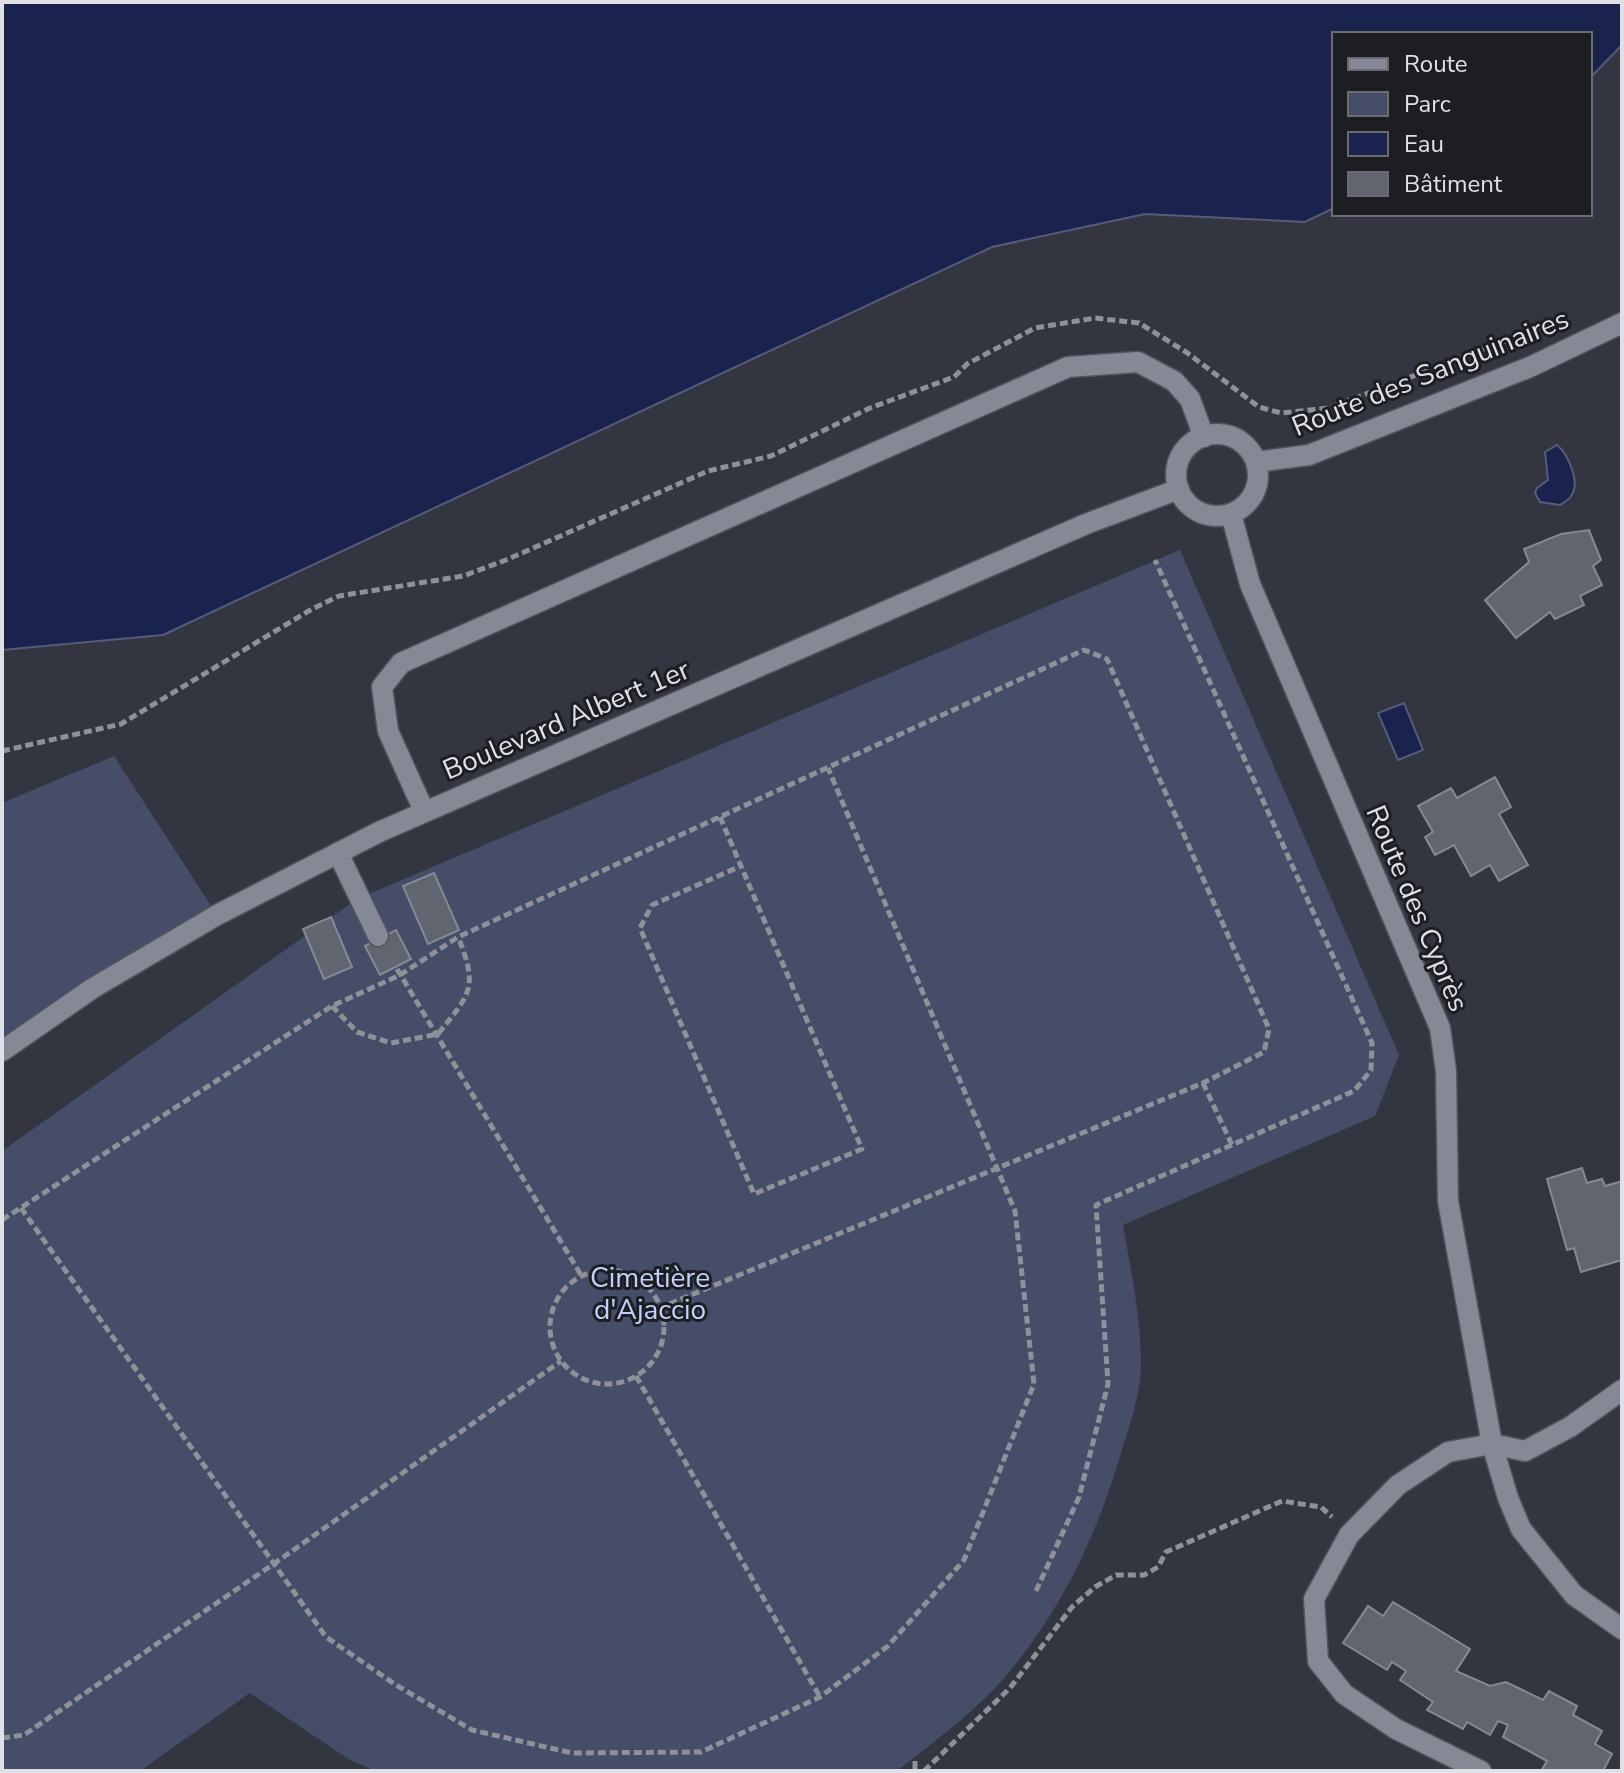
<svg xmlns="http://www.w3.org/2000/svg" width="1624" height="1773" font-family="'Nunito Sans',sans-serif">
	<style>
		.green { fill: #454d68 }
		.water { fill: #1a234d; stroke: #555c7b; stroke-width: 2 }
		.building { fill: #616570; stroke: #868995; stroke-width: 2 }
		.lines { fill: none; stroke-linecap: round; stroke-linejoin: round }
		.service-casing { stroke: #52545c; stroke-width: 23 }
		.minor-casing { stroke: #52545c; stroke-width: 23 }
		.secondary-casing { stroke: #52545c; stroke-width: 23 }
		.path { stroke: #8f9199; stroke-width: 5; stroke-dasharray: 8 4; stroke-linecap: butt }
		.service { stroke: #858995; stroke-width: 20 }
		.minor { stroke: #858995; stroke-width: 20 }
		.secondary { stroke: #858995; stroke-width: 20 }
		.labels { text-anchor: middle; stroke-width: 6; stroke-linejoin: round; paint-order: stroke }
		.street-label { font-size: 28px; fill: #dfe1e7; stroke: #1c1e22 }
		.park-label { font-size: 28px; fill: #c2cffc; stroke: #1c1e22 }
	</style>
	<rect width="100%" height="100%" fill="#333640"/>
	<g class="green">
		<path d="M1180 550 1399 1055 1375 1116 1123 1225C1131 1271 1141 1317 1141 1364 1141 1396 1128 1429 1119 1460 1096 1536 1062 1608 1011 1670 979 1709 936 1740 897 1771H375L350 1760 250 1693 140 1771H2V1151L357 899Z"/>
		<polygon points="114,756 217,915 2,1051 2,803"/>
	</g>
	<g class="water">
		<polygon points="2,2 1622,2 1622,45 1590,78 1590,34 1334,34 1334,208 1305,222 1145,214 992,247 163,635 2,650"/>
		<path d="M1557 445C1568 454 1581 483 1571 496 1570 499 1563 503 1560 505L1540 502 1535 493 1537 488 1548 480 1545 452Z"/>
		<polygon points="1404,703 1423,750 1398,760 1378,713"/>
	</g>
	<g class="building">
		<polygon points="1589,530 1601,560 1593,566 1602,585 1580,596 1584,605 1555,619 1550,612 1516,638 1485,600 1529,562 1524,549 1561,534"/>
		<polygon points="1495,777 1511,807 1499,814 1528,865 1499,881 1490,865 1471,876 1454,845 1435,855 1425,837 1433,832 1418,806 1451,788 1457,798"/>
		<polygon points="434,873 459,930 428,944 403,886"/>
		<polygon points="331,917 352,967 324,979 303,929"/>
		<polygon points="396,930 411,959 380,975 365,946"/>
		<polygon points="1582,1168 1587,1183 1602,1179 1605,1186 1622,1181 1622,1260 1581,1272 1574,1248 1567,1250 1547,1179"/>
		<polygon points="1393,1602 1470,1649 1456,1671 1490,1686 1506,1682 1543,1700 1549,1691 1577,1706 1573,1715 1602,1731 1595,1744 1612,1754 1603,1771 1541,1771 1547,1761 1503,1737 1508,1725 1498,1721 1490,1735 1467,1722 1463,1729 1427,1710 1433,1702 1400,1680 1406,1671 1392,1662 1387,1670 1343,1643 1368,1606 1383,1616"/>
	</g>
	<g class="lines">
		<g class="service-casing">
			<g id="service">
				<polyline points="424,811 388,731 382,687 401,663 1068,367 1138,362 1174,381 1190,399 1204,437"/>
				<polyline points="338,853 378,936"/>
			</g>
		</g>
		<g class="minor-casing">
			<g id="minor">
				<polyline points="1231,514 1250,584 1440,1028 1446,1071 1448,1201 1492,1444 1508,1498 1521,1529 1574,1595 1622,1629"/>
				<polyline points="1481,1771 1396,1729 1344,1694 1318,1661 1314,1599 1349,1535 1398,1485 1448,1452 1492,1444 1525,1451 1570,1427 1622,1390"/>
			</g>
		</g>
		<g class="secondary-casing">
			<g id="secondary">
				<circle cx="1217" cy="475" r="41"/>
				<polyline points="1256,462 1309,455 1530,367 1622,323"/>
				<polyline points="2,1051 93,988 217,915 379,832 1086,524 1179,489"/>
			</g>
		</g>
		<g class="path">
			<polyline points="2,751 121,724 312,609 339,596 463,576 506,560 708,471 771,456 870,408 954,377 967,364 1035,328 1095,318 1139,323 1186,352 1259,407 1281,413 1329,408 1540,328"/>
			<polyline points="720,817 862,1149 754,1194 640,928 652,905 741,866"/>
			<polyline points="397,969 581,1275"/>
			<path d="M332 1006 357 1032 391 1043 438 1034C470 994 479 988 458 937"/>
			<polyline points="1203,1083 1232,1145"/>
			<polyline points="21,1208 326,1637 396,1685 472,1730 572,1753 701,1752 820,1697 888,1646 964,1560 1034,1384 1015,1211 828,768"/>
			<polyline points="2,1220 332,1006 400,975 458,937 1084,650 1107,659 1269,1029 1264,1052 1203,1083 662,1307"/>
			<circle cx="607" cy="1327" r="57"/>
			<polyline points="636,1376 820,1697"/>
			<polyline points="1036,1591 1079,1497 1108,1384 1096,1205 1354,1091 1371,1070 1372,1043 1155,560"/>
			<polyline points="2,1738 24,1735 275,1563 561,1361"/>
			<polyline points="915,1761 915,1771"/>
			<polyline points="924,1771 1010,1688 1072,1607 1095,1587 1116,1575 1144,1575 1158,1567 1166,1552 1282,1501 1321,1507 1332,1517"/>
		</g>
		<use href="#service" class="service"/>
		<use href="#minor" class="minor"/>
		<use href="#secondary" class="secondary"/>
	</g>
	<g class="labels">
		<g class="street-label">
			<text transform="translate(1430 372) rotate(-22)" y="10">Route des Sanguinaires</text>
			<text transform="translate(566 719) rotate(-23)" y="10">Boulevard Albert 1er</text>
			<text transform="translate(1418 908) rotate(67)" y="10">Route des Cyprès</text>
		</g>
		<g class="park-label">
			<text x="650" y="1287">Cimetière<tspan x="650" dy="32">d'Ajaccio</tspan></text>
		</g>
	</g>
	<rect width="1624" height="1773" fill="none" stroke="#dfe1e7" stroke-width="8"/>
	<rect x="1332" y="32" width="260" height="184" fill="#1c1e22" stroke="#6a6c71" stroke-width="2"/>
	<rect x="1348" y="58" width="40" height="12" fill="#858995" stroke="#6a6c71" stroke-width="2"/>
	<text x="1404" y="72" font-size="24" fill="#dfe1e7">Route</text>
	<rect x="1348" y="92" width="40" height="24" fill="#454d68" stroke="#6a6c71" stroke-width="2"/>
	<text x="1404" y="112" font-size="24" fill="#dfe1e7">Parc</text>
	<rect x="1348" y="132" width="40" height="24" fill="#1a234d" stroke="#6a6c71" stroke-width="2"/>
	<text x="1404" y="152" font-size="24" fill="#dfe1e7">Eau</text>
	<rect x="1348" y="172" width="40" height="24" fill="#616570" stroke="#6a6c71" stroke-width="2"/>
	<text x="1404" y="192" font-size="24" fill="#dfe1e7">Bâtiment</text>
</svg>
